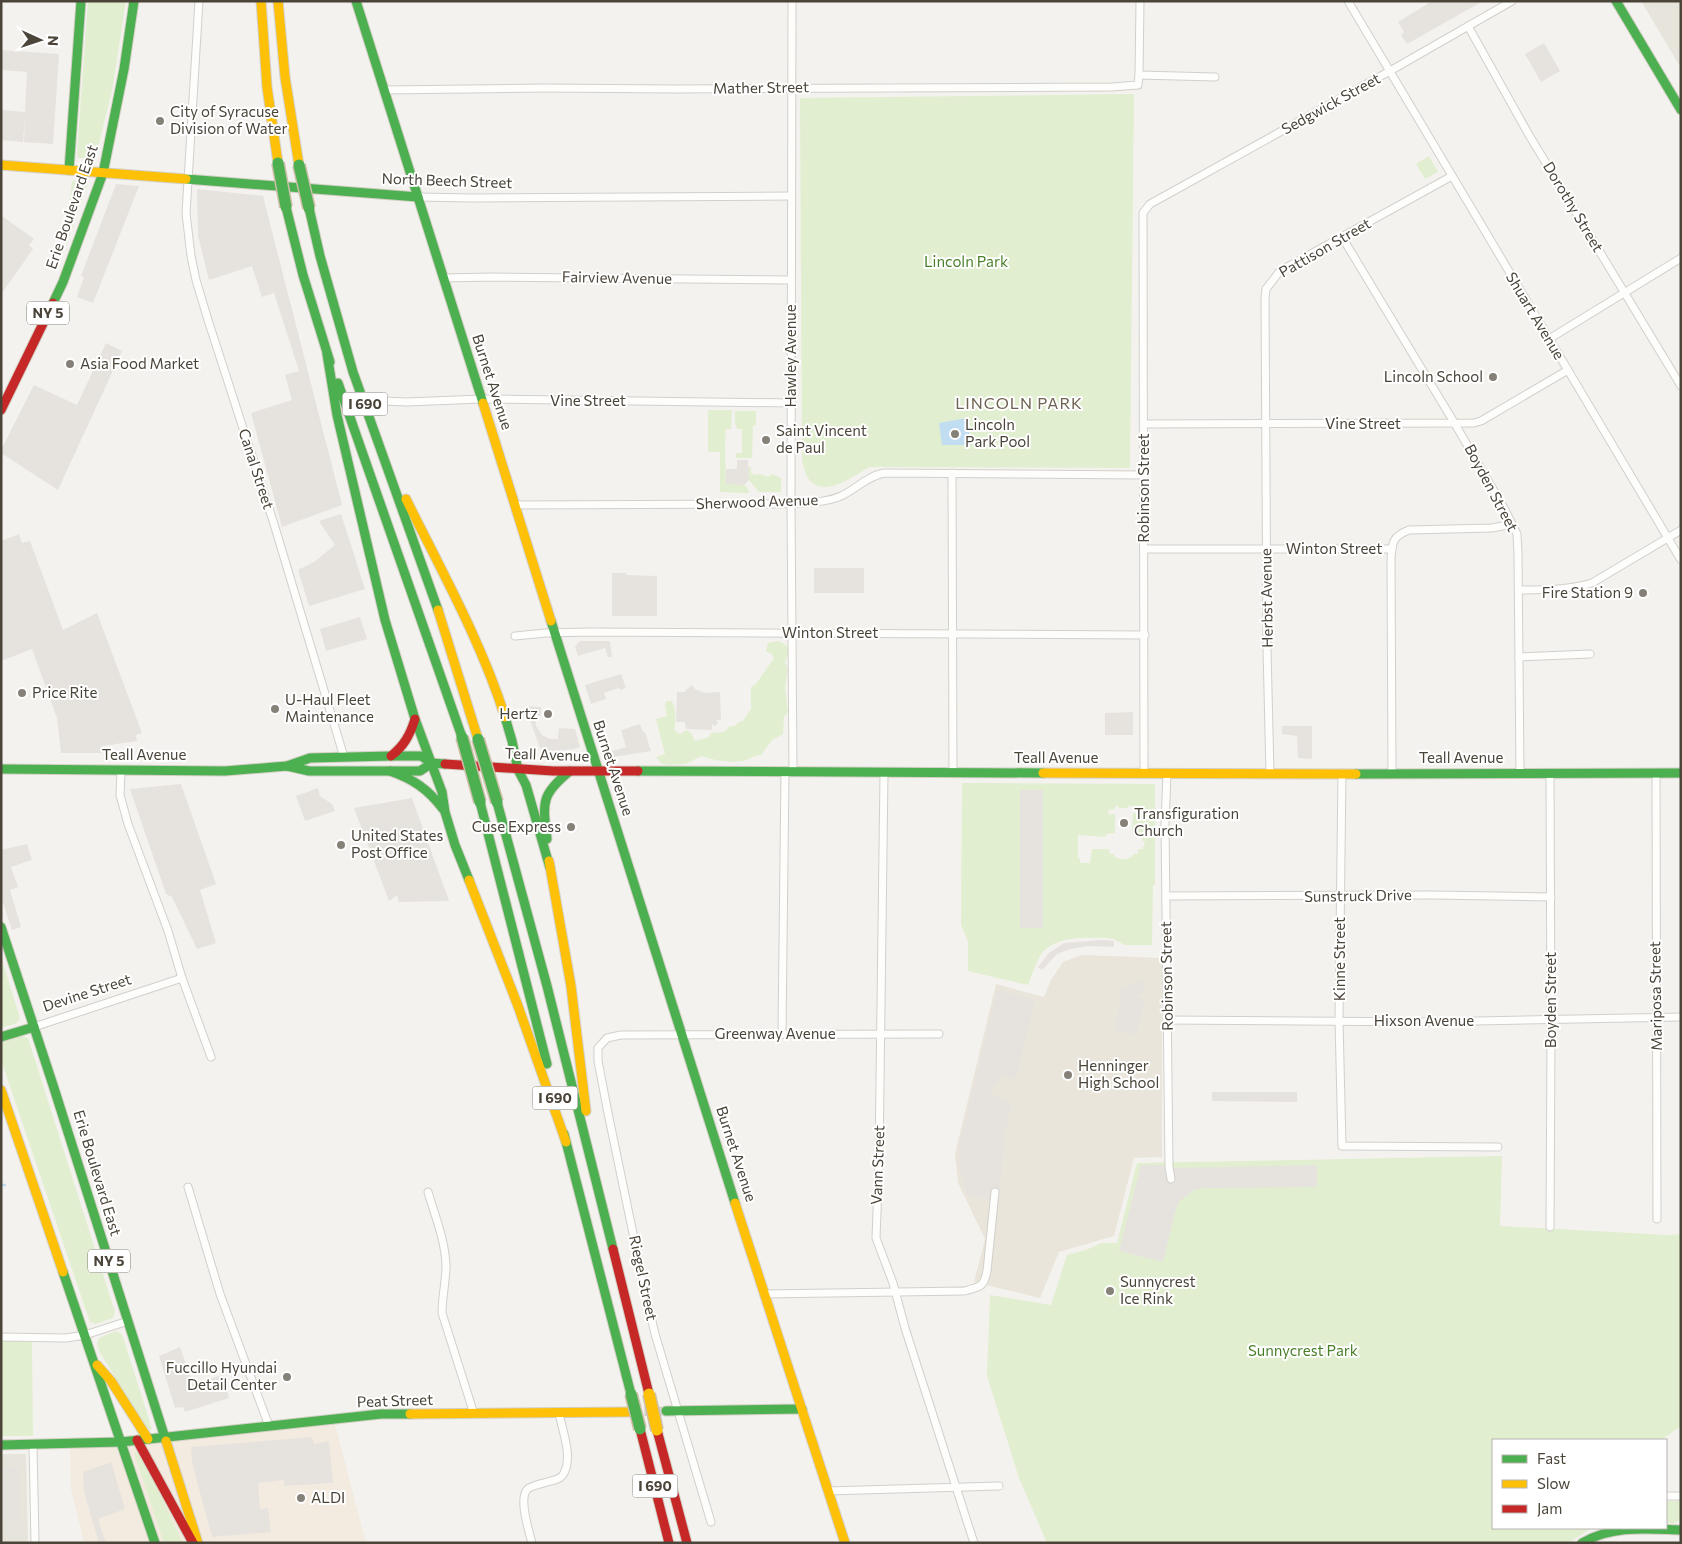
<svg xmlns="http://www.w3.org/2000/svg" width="1682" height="1544" font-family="Commissioner,sans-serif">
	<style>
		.residential { fill: #e7e4dc }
		.commercial { fill: #f3ebdf }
		.education { fill: #eae5da }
		.green { fill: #e1eecf; fill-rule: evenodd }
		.parking { fill: #e6e3df }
		.water { fill: #c0ddf1 }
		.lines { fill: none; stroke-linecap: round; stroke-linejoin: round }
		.stream { stroke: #c0ddf1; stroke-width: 2.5 }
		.secondary-tunnel { stroke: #d2cfca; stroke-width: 9; stroke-dasharray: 9 4.5; stroke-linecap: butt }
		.street-casing { stroke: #d2d0cb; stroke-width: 9 }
		.fast-casing { stroke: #d3cfc5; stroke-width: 11 }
		.slow-casing { stroke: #d3cfc5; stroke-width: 11 }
		.jam-casing { stroke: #d3cfc5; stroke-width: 11 }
		.street { stroke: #fdfdfc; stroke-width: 7 }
		.fast { stroke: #4caf50; stroke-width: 9 }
		.slow { stroke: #ffc107; stroke-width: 9 }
		.jam { stroke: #c62828; stroke-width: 9 }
		.fast-bridge-casing { stroke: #ccbfa9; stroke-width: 14; stroke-linecap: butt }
		.slow-bridge-casing { stroke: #ccbfa9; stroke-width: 14; stroke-linecap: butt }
		.fast-bridge { stroke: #4caf50; stroke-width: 11 }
		.slow-bridge { stroke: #ffc107; stroke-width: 11 }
		.poi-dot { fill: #868178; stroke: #fff; stroke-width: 2 }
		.labels { text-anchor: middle; stroke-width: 4; stroke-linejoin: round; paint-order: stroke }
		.shield { fill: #fff; stroke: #817c74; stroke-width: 1 }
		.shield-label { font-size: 14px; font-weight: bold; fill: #4b4439 }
		.street-label { font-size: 15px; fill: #4b4439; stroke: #fff }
		.poi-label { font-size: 15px; fill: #4b4439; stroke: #fff; text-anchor: start }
		.park-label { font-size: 15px; fill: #4a7f2a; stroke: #fff }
		.neighbourhood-label { font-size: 16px; letter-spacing: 1px; fill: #6e6250; stroke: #fff }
	</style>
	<rect width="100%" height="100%" fill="#f4f2ee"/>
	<g class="residential">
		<polygon points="1641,1 1681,1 1681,68"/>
		<polygon points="1,1454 26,1454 28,1543 1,1543"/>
	</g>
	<polygon class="commercial" points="334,1420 366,1543 84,1543 71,1489 70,1444"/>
	<polygon class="education" points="1082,955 1162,958 1162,1157 1134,1158 1114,1236 1059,1252 1040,1298 974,1282 985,1239 958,1183 955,1154 996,984 1044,997 1051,980 1063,962"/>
	<g class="green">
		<polygon points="88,1 126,1 112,91 96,155 92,154 91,158 78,158 77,153"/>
		<path d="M1134 94 1130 468 869 467C843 484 807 506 802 457L800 98Z"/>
		<polygon points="1429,156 1438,172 1425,179 1416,164"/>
		<polygon points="72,181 88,182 66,246"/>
		<path d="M708 410H732L731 429H726L725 443 726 484C735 485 747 481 749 493L720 492V452H708Z"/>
		<polygon points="735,411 756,411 756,425 753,426 752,458 736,458 736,453 742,453 742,429 737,429 735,422"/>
		<polygon points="748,467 751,467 751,473 755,475 760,474 768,477 772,474 781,478 781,492 759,492 749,480"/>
		<path d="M779 641 787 646 789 652 785 662 788 669 785 688 788 712 784 717 783 734 772 740 761 755C753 755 749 760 742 761 729 763 713 760 701 756L686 764 668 765 661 763 656 757 665 754 656 719 667 716 665 706 666 701H672C676 708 676 722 674 730L680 734 687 730 691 733 695 741 709 737 711 733 724 732 730 726H735L739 722 743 721 751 709V687L756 684 774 658 771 653 766 652 768 643Z"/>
		<path d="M962 783 1155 784V885H1153L1152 945H1125L1113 939 1106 938C1084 938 1054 935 1040 956 1035 965 1032 975 1028 985L968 971V941L961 925ZM1043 790V928H1020V791ZM1129 805 1137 809 1136 813H1133L1132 833H1137L1138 836 1142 838V841H1145L1143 849H1138V854H1133V856L1127 859H1120L1114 856V854H1110L1109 849H1092L1090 863H1080V859L1078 858V835L1106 837V834L1115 833V814H1109L1108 810 1115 809V806H1118L1119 808H1128Z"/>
		<polygon points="1,957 20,1018 17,1023 1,1028"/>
		<polygon points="21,1036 28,1038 115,1312 113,1318 96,1324 90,1322 1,1060 1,1043"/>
		<polygon points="1502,1156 1500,1226 1668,1235 1681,1234 1681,1426 1661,1440 1493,1440 1493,1528 1592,1528 1568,1543 1047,1543 1019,1478 987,1376 990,1295 1051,1305 1067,1255 1086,1250 1101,1243 1117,1243 1137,1163"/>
		<polygon points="116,1331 122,1334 152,1429 150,1430 147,1428 100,1353 97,1344 99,1338"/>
		<polygon points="1,1340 32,1342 33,1436 1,1436"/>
		<polygon points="139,1450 141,1454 183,1543 164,1543 134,1453"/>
		<polygon points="1666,1501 1681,1501 1681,1520 1672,1524 1666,1522"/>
	</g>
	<g class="parking">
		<polygon points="1432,1 1483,1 1407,44 1401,35 1404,32 1398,22"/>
		<polygon points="1544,43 1560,71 1541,82 1525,54"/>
		<polygon points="1,50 59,54 53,144 24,142 25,116 23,142 1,140 1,110 25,112 27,72 1,70"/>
		<polygon points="116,184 139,186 93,303 77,297 84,277 81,276"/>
		<polygon points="197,189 263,196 342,505 282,527 251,413 292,400 285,375 299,371 274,293 262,297 252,266 209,280 198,236"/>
		<polygon points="2,216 34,239 29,245 33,249 2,293"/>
		<polygon points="106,343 122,351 58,490 1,453 1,450 34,385 77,405"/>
		<polygon points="737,460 748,460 749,480 744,485 726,484 726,469 737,469"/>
		<polygon points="341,514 365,589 309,606 298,570 314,562 335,545 319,521"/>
		<polygon points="19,534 22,543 30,541 63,630 97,613 142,733 136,735 137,741 102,746 102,753 61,753 57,718 32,649 1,661 1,541"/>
		<rect x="814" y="568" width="50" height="25"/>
		<polygon points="612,573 626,573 626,575 657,576 657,616 612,616"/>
		<polygon points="360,617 367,639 326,651 320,629"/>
		<polygon points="580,641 610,641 612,657 608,657 605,648 578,656 575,647"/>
		<polygon points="621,674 626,688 620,690 619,688 604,693 606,699 591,704 585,685"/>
		<polygon points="692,685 695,689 705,693 720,692 721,720 716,720 718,722 715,726 712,724 712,730 686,729 685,722 676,722 677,692 684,692"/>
		<polygon points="525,706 541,707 541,715 535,716 536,726 542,735 550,739 558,739 559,728 575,729 580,747 575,749 548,751 540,748"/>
		<polygon points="1133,712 1133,735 1105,735 1105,713"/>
		<polygon points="640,724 643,732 645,732 651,751 613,757 612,751 626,747 621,730"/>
		<polygon points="1282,726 1312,726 1312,759 1298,758 1297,736 1282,734"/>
		<polygon points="181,784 216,884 200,890 216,943 197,949 172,897 166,894 130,789"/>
		<polygon points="318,788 320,796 332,804 335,811 305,821 296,796"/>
		<rect x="1020" y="790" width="23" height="138"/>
		<polygon points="412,798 449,901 399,902 397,895 389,901 354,808"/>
		<polygon points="27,844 32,860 11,867 18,887 10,890 21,927 12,930 1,897 1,850"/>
		<polygon points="1101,940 1114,941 1114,947 1088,946 1071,949 1057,954 1042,970 1038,967 1049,953 1064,943"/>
		<polygon points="1141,980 1145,994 1139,995 1138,998 1145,1000 1136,1035 1114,1030 1121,1000 1120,989"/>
		<polygon points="997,989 1035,1000 1016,1079 1001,1076 991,1090 991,1094 994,1096 1012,1102 1004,1137 999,1201 967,1196 959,1165 959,1145"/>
		<polygon points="1212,1092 1297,1092 1297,1102 1212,1101"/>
		<polygon points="1141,1165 1157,1165 1174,1168 1317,1165 1317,1187 1205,1188 1194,1190 1180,1201 1176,1209 1163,1262 1119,1251"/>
		<polygon points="180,1347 193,1384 222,1375 229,1398 185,1412 183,1407 175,1408 159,1356"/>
		<polygon points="312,1437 314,1444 329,1441 333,1483 284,1486 284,1480 258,1483 260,1509 268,1508 271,1532 212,1537 192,1463 191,1447"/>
		<polygon points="111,1462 125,1509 98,1519 106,1543 99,1543 84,1492 83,1472"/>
		<polygon points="1,1467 20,1467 20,1519 1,1520"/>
	</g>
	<polygon class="water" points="967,418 971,445 942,445 939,423"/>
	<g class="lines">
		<polyline class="stream" points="1,1185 5,1185"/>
		<polyline class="secondary-tunnel" points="631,1412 666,1411"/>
		<g class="street-casing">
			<g id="street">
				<polyline points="199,1 186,213 191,256 196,280 208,320 274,524 344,757"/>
				<polyline points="792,1 791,503 793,771"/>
				<polyline points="1348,1 1681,560"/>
				<polyline points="1468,26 1529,135 1681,386"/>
				<polyline points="1139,75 1215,77"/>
				<polyline points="384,90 543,88 676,89 1112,87 1138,85 1139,75 1140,1"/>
				<polyline points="418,197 472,198 791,196"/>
				<polyline points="1342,237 1455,424 1505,510 1517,534 1518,554 1520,773"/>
				<polyline points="443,278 493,277 791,280"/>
				<polyline points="1549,339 1681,258"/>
				<polyline points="384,401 407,402 481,399 792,403"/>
				<polyline points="1144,424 1474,423 1481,421 1568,370"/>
				<polyline points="952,473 953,773"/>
				<path d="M515 505 778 504C797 503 826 504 843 495 857 488 868 476 884 473L1144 475"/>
				<polyline points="1144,549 1392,549"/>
				<path d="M1519 590C1544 590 1568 590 1592 583L1681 530"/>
				<polyline points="515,636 546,633 590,632 1145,635"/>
				<polyline points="1519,657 1590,654"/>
				<polyline points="121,771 120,795 128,824 168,931 182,978 211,1057"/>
				<polyline points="884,773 879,1160 876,1238 893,1283 905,1328 974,1543"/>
				<polyline points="1270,773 1267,649 1265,298 1266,289 1280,271 1452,176"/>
				<polyline points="1342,773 1339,1020 1342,1146 1498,1147"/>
				<path d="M1392 773 1391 559C1392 542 1393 536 1409 530L1492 528 1512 524"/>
				<polyline points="1656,773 1657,1219"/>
				<polyline points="1144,774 1143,213 1150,204 1390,71 1512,1"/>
				<polyline points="1167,774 1165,824 1169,1167 1171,1179"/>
				<polyline points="1166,896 1432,895 1551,897"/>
				<polyline points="1167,1020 1427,1022 1681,1017"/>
				<polyline points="34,1027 182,978"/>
				<polyline points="782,1033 785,771"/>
				<polyline points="188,1187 220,1294 269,1426"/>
				<path d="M428 1192C435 1216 445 1240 446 1265 446 1281 442 1297 442 1313L474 1414"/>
				<polyline points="1550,1227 1551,1037 1550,773"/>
				<path d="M765 1294 964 1291C980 1287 984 1287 987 1271L995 1192"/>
				<polyline points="1,1337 66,1338 85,1335 128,1321"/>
				<polyline points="33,1445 35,1543"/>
				<polyline points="828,1491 999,1486"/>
				<polyline points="1666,1496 1681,1496"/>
				<polyline points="711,1522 655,1334 645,1291 608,1113 598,1061 598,1048 607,1038 621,1035 939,1034"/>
				<path d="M532 1543C529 1531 517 1495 529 1488 536 1484 545 1483 551 1481 556 1480 562 1478 564 1473 573 1456 562 1430 559 1413"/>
			</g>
		</g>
		<g class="fast-casing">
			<g id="fast">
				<polyline points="356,1 483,403"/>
				<polyline points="1616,1 1681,110"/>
				<polyline points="69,170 81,1"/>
				<polyline points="186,179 418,197"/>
				<polyline points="286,207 303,275 330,362"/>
				<polyline points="309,208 320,256 353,372 438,610"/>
				<polyline points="53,303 63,282 103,173 124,69 134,1"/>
				<polyline points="327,354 337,415 385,620 415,719 442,792 445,812 455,845 469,880"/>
				<polyline points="338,383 462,737"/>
				<polyline points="551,621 735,1203"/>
				<polyline points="505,717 512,741 518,770 526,785 550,868"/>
				<polyline points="287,766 309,771 420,771 432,763"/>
				<polyline points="1,769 225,771 287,766 310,758 391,756 421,756 432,763 445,764"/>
				<path d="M390 771C413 779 428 789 443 809"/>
				<polyline points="638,771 1043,773"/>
				<polyline points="1356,774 1681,773"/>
				<polyline points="480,802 547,1064"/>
				<polyline points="497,802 547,986 613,1249"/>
				<path d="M547 839C543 803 540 795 570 771"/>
				<polyline points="1,927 53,1085 166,1441"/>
				<polyline points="1,1037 34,1027"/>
				<polyline points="564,1134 631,1394"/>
				<polyline points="63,1272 155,1543"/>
				<polyline points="666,1411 802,1409"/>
				<polyline points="1,1445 121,1442 381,1414 410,1414"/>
				<path d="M1582 1543C1612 1525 1647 1529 1681 1530"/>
			</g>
		</g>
		<g class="slow-casing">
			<g id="slow">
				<polyline points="261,1 267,87 278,163"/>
				<polyline points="278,1 285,77 299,165"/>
				<polyline points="1,165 186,179"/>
				<polyline points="483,403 551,621"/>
				<path d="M406 499C441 570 481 641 505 717"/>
				<polyline points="438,610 478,739"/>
				<polyline points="1043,773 1356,774"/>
				<polyline points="549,861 571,986 586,1111"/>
				<polyline points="469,880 518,1006 566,1142"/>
				<polyline points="1,1090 63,1272"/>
				<polyline points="735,1203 845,1543"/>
				<polyline points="97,1365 111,1381 148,1439"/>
				<polyline points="410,1414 628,1412"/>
				<polyline points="166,1441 198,1543"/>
			</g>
		</g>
		<g class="jam-casing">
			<g id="jam">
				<polyline points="1,410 53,303"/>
				<path d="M391 756C404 746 410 735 415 719"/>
				<polyline points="445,764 553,771 638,771"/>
				<polyline points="613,1249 649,1394"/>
				<polyline points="640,1429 669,1543"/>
				<polyline points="657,1430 687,1543"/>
				<polyline points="137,1440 193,1543"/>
			</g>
		</g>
		<use href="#street" class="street"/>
		<use href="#fast" class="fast"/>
		<use href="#slow" class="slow"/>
		<use href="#jam" class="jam"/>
		<g class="fast-bridge-casing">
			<g id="fast-bridge">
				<polyline points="278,163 286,207"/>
				<polyline points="299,165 309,208"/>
				<polyline points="462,737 480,802"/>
				<polyline points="478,739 497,802"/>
				<polyline points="631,1394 640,1429"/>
			</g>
		</g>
		<g class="slow-bridge-casing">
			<polyline id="slow-bridge" points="649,1394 657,1430"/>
		</g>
		<use href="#fast-bridge" class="fast-bridge"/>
		<use href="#slow-bridge" class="slow-bridge"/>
	</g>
	<g class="poi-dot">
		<circle cx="160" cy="121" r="5"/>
		<circle cx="70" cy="364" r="5"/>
		<circle cx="1493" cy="377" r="5"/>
		<circle cx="955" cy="434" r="5"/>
		<circle cx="766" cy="440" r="5"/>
		<circle cx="1643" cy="593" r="5"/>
		<circle cx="22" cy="693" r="5"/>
		<circle cx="275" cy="709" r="5"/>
		<circle cx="548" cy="714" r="5"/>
		<circle cx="1124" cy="823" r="5"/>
		<circle cx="571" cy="827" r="5"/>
		<circle cx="341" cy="845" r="5"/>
		<circle cx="1068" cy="1075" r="5"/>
		<circle cx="1110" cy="1291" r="5"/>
		<circle cx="287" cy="1377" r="5"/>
		<circle cx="301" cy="1498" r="5"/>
	</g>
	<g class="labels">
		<g class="shield">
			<rect x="27" y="301.5" width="42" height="23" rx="4"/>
			<rect x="342.5" y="392.5" width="45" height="23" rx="4"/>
			<rect x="532.5" y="1086.5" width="45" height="23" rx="4"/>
			<rect x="88" y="1249.5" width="42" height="23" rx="4"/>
			<rect x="632.5" y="1474.5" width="45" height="23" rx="4"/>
		</g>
		<g class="shield-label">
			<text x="48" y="318">NY 5</text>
			<text x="365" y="409">I 690</text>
			<text x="555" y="1103">I 690</text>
			<text x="109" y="1266">NY 5</text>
			<text x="655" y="1491">I 690</text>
		</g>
		<g class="street-label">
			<text transform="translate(761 88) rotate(-1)" y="5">Mather Street</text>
			<text transform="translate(1331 104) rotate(-29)" y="5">Sedgwick Street</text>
			<text transform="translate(447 181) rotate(2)" y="5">North Beech Street</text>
			<text transform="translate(72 207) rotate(-71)" y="5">Erie Boulevard East</text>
			<text transform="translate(1573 207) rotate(59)" y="5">Dorothy Street</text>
			<text transform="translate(1325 248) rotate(-30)" y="5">Pattison Street</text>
			<text transform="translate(617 278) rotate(1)" y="5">Fairview Avenue</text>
			<text transform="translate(1535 316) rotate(59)" y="5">Shuart Avenue</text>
			<text transform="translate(791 356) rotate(-90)" y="5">Hawley Avenue</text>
			<text transform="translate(492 382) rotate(72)" y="5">Burnet Avenue</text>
			<text x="588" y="406">Vine Street</text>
			<text x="1363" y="429">Vine Street</text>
			<text transform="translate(256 469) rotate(72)" y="5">Canal Street</text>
			<text transform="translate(1144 488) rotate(-90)" y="5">Robinson Street</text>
			<text transform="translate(1491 488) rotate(62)" y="5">Boyden Street</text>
			<text transform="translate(757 502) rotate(-2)" y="5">Sherwood Avenue</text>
			<text x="1334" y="554">Winton Street</text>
			<text transform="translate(1267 598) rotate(-91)" y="5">Herbst Avenue</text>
			<text x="830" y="638">Winton Street</text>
			<text x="144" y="760">Teall Avenue</text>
			<text transform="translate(547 755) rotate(2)" y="5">Teall Avenue</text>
			<text x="1056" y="763">Teall Avenue</text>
			<text x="1461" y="763">Teall Avenue</text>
			<text transform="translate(613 768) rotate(72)" y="5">Burnet Avenue</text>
			<text transform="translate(1358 896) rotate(-1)" y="5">Sunstruck Drive</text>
			<text transform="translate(1340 959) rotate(-90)" y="5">Kinne Street</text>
			<text transform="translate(1167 976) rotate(-91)" y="5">Robinson Street</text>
			<text transform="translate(87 993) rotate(-18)" y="5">Devine Street</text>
			<text transform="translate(1656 996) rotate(-91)" y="5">Mariposa Street</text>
			<text transform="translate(1551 1000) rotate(-90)" y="5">Boyden Street</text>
			<text x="1424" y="1026">Hixson Avenue</text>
			<text x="775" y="1039">Greenway Avenue</text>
			<text transform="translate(736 1154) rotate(72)" y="5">Burnet Avenue</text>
			<text transform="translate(878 1165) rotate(-88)" y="5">Vann Street</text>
			<text transform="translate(97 1173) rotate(73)" y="5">Erie Boulevard East</text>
			<text transform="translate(643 1278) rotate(78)" y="5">Riegel Street</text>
			<text transform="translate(395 1401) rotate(-2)" y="5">Peat Street</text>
		</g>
		<g class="poi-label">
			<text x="170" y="117">City of Syracuse<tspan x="170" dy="17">Division of Water</tspan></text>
			<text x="80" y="369">Asia Food Market</text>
			<text x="1483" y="382" text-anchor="end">Lincoln School</text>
			<text x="965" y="430">Lincoln<tspan x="965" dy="17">Park Pool</tspan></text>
			<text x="776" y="436">Saint Vincent<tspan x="776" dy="17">de Paul</tspan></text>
			<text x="1633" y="598" text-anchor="end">Fire Station 9</text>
			<text x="32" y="698">Price Rite</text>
			<text x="285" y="705">U-Haul Fleet<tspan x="285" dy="17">Maintenance</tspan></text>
			<text x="538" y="719" text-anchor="end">Hertz</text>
			<text x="1134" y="819">Transfiguration<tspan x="1134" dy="17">Church</tspan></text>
			<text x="561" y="832" text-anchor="end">Cuse Express</text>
			<text x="351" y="841">United States<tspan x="351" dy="17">Post Office</tspan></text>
			<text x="1078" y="1071">Henninger<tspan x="1078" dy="17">High School</tspan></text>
			<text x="1120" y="1287">Sunnycrest<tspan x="1120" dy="17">Ice Rink</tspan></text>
			<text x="277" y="1373" text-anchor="end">Fuccillo Hyundai<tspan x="277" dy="17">Detail Center</tspan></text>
			<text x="311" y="1503">ALDI</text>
		</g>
		<g class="park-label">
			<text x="966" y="267">Lincoln Park</text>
			<text x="1303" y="1356">Sunnycrest Park</text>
		</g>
		<g class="neighbourhood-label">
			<text x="1019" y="409">LINCOLN PARK</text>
		</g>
	</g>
	<rect width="1682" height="1544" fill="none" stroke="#4b4439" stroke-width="5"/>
	<rect x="1492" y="1439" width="175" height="90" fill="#ffffff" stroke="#b7b4b0"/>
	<rect x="1502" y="1455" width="25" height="8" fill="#4caf50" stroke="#b7b4b0"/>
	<text x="1537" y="1464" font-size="15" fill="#4b4439">Fast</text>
	<rect x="1502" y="1480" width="25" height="8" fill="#ffc107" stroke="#b7b4b0"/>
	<text x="1537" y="1489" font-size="15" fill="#4b4439">Slow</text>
	<rect x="1502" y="1505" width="25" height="8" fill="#c62828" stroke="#b7b4b0"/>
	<text x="1537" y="1514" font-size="15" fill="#4b4439">Jam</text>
	<g transform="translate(40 40) rotate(93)" stroke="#ffffff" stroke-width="4" paint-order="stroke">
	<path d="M0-4L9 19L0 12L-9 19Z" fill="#4b4439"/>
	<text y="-8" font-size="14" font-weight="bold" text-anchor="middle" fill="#4b4439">N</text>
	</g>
</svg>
